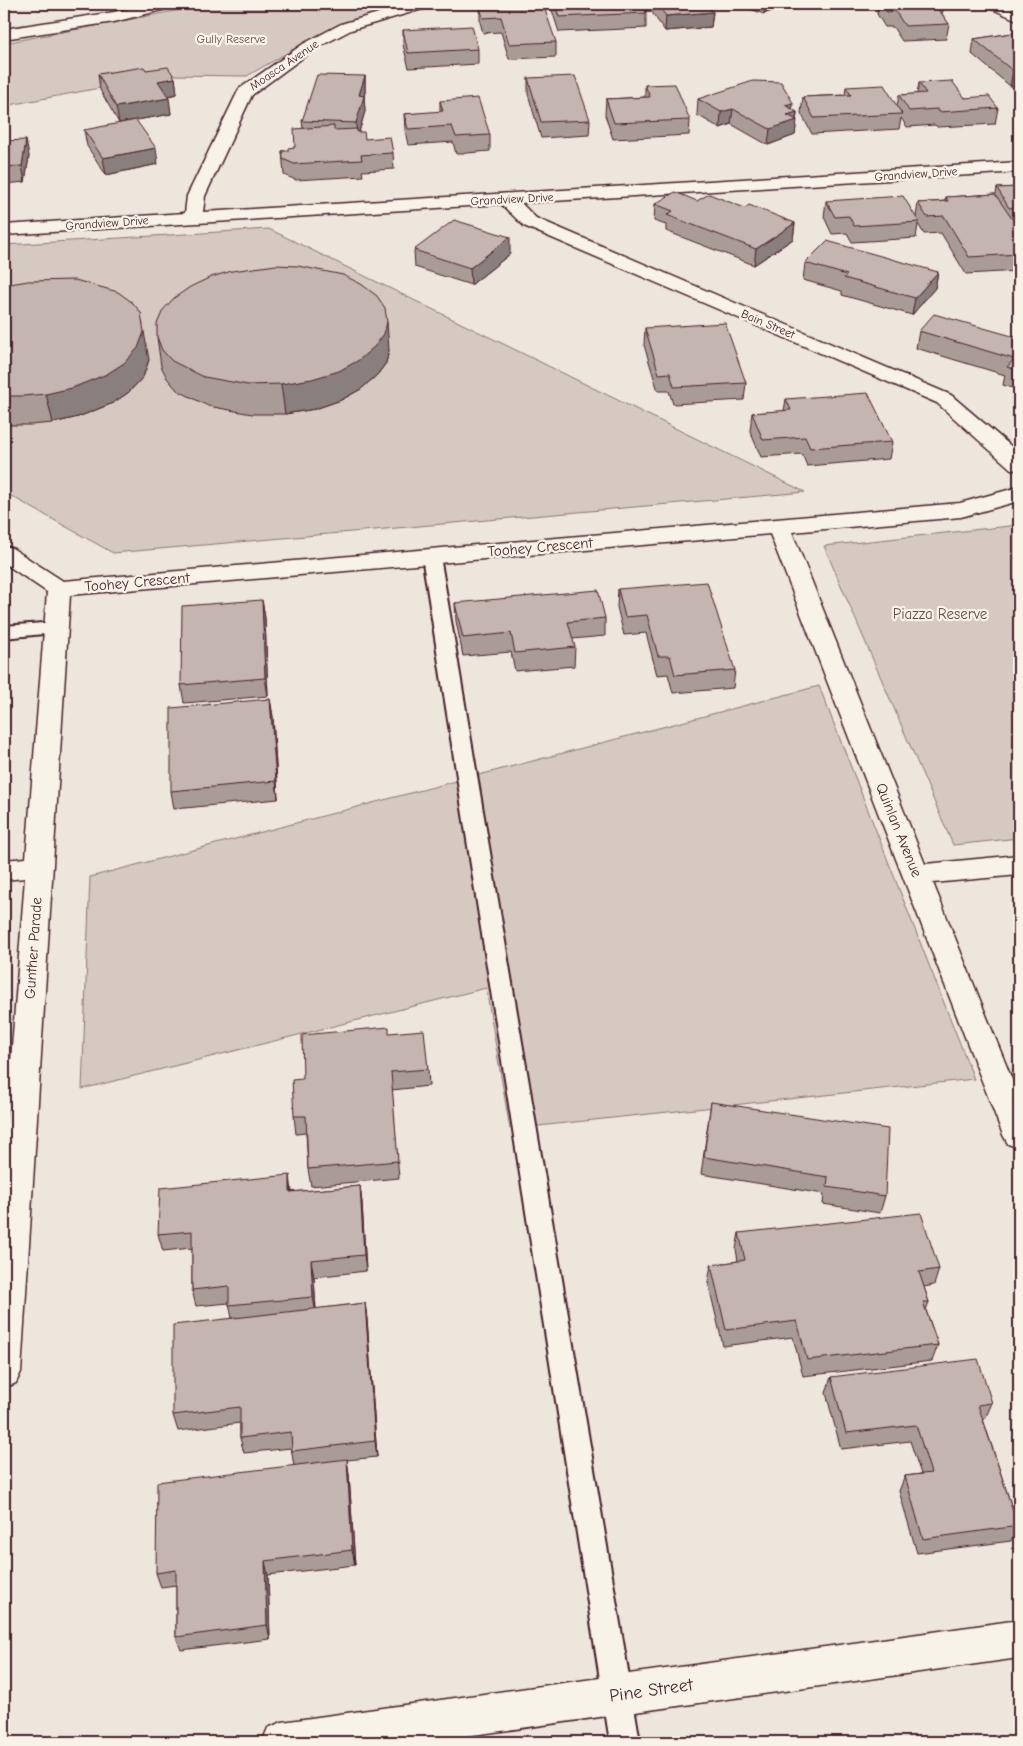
<svg xmlns="http://www.w3.org/2000/svg" width="1023" height="1746" font-family="'Comic Neue',sans-serif">
	<style>
		.green { fill: #d5c9c2; stroke: #907476 }
		.lines { fill: none; stroke-linecap: round; stroke-linejoin: round }
		.service-casing { stroke: #4a1f2b; stroke-width: 4 }
		.minor-casing { stroke: #4a1f2b; stroke-width: 3 }
		.service { fill: #f7f3e8; fill-rule: evenodd }
		.minor { fill: #f7f3e8; fill-rule: evenodd }
		.wall { fill: #a99c97; stroke: #4a1f2b }
		.shaded-wall { fill: #897f7b; stroke: #4a1f2b }
		.building { fill: #c4b5b0; stroke: #4a1f2b }
		.labels { text-anchor: middle; stroke-width: 4.5; stroke-linejoin: round; paint-order: stroke }
		.far-park-label { font-size: 12px; fill: #6d4a51; stroke: #f7f3e8 }
		.far-street-label { font-size: 12px; fill: #4a1f2b; stroke: #f7f3e8 }
		.street-label { font-size: 15px; fill: #4a1f2b; stroke: #f7f3e8 }
		.park-label { font-size: 15px; fill: #6d4a51; stroke: #f7f3e8 }
		.near-street-label { font-size: 18px; fill: #4a1f2b; stroke: #f7f3e8 }
	</style>
	<rect width="100%" height="100%" fill="#ece6dd"/>
	<filter id="ink" filterUnits="userSpaceOnUse"><feTurbulence type="fractalNoise" baseFrequency=".02" numOctaves="2"/><feDisplacementMap in="SourceGraphic" scale="10" xChannelSelector="R" yChannelSelector="G"/><feConvolveMatrix kernelMatrix="1 2 1 2 8 2 1 2 1" color-interpolation-filters="sRGB"/></filter>
	<g filter="url(#ink)">
		<g class="green">
			<polygon points="201,4 403,4 320,34 247,76 169,75 4,106 4,43 180,10"/>
			<polygon points="269,229 805,492 113,553 4,492 4,245"/>
			<polygon points="1019,525 1019,838 953,845 824,546"/>
			<polygon points="819,686 974,1079 510,1129 486,988 82,1089 90,877"/>
		</g>
		<g class="lines">
			<g class="service-casing">
				<g id="service">
					<polygon points="431,551 437,552 440,556 640,1742 610,1742 422,556 425,552"/>
					<polygon points="56,622 63,624 65,628 63,632 4,638 4,626"/>
				</g>
			</g>
			<g class="minor-casing">
				<g id="minor">
					<polygon points="151,4 176,4 174,7 114,22 4,39 4,29 114,12"/>
					<polygon points="409,4 431,4 429,7 351,30 313,50 252,95 205,196 203,212 1019,162 1019,172 521,203 536,218 951,395 1019,453 1019,470 1011,469 937,403 524,226 501,204 4,235 4,225 185,213 187,196 239,89 303,44 341,24"/>
					<polygon points="986,4 1004,4 1019,11 1019,21 988,7"/>
					<polygon points="1019,487 1019,501 961,517 792,532 925,864 1019,855 1019,875 933,883 1019,1097 1019,1148 1008,1144 1003,1135 770,534 70,595 21,1372 16,1383 4,1388 4,1151 25,878 4,880 4,860 26,858 47,592 4,563 4,546 12,548 63,581 960,503"/>
					<polygon points="1019,1620 1019,1658 423,1742 262,1742 268,1728 282,1722"/>
				</g>
			</g>
			<use href="#service" class="service"/>
			<use href="#minor" class="minor"/>
		</g>
		<g class="wall">
			<polygon points="550,4 706,4 713,12 711,27 665,31 651,11 646,11 646,28 559,32"/>
			<polygon points="736,4 788,4 764,14"/>
			<polygon points="878,4 939,4 943,10 942,14 949,24 946,39 902,41 893,27 885,27 877,14 878,5"/>
			<polygon points="480,7 556,42 556,57 509,59 501,32 483,33 480,22"/>
			<polygon points="403,30 478,49 478,64 409,68 403,45"/>
			<polygon points="1019,32 1019,85 1010,86 972,54 974,39"/>
			<polygon points="146,70 175,78 177,94 168,96 171,114 119,123 100,90 98,74"/>
			<polygon points="365,76 365,92 364,97 365,111 359,132 365,139 393,153 394,169 362,171 363,176 296,180 284,175 282,151 288,151 295,147 303,128 302,121"/>
			<polygon points="528,78 590,120 589,135 541,138 528,94"/>
			<polygon points="919,83 998,108 995,124 937,127 935,125 907,127 901,118 899,129 812,134 801,113 803,97 845,95 846,87 897,106 899,95 917,94"/>
			<polygon points="645,85 690,120 689,135 613,139 605,115 606,99 645,97"/>
			<polygon points="698,99 793,110 797,112 795,135 768,145 731,124 720,128 697,115"/>
			<polygon points="440,101 490,135 490,151 456,154 453,142 408,145 405,130 404,114 440,112"/>
			<polygon points="84,130 158,164 106,175 87,146"/>
			<polygon points="4,141 29,156 25,182 4,184"/>
			<polygon points="1019,187 1019,271 966,274 941,233 924,234 918,224 916,238 852,242 847,233 832,234 824,217 826,201 916,217 918,203 945,201 946,197 996,194 997,188"/>
			<polygon points="697,201 745,208 795,223 793,239 754,265 666,231 666,225 654,221 655,204"/>
			<polygon points="414,250 510,254 471,285 415,267"/>
			<polygon points="805,263 938,272 935,288 912,315 842,295 842,291 803,280"/>
			<polygon points="4,285 149,360 143,377 129,392 113,403 78,417 53,423 30,425 4,425"/>
			<polygon points="645,328 746,383 744,400 673,404 669,391 658,391 644,345"/>
			<polygon points="919,331 1019,338 1019,390 1003,385 1005,375 916,348"/>
			<polygon points="157,337 389,350 386,363 377,375 361,389 341,400 315,409 285,414 252,414 208,406 177,390 167,378 161,366"/>
			<polygon points="786,399 892,442 889,459 807,466 802,454 761,457 750,431 752,413 784,411"/>
			<polygon points="618,589 735,670 733,688 673,693 668,674 657,675 646,633 624,635 617,607"/>
			<polygon points="262,600 265,618 268,696 184,703 181,685"/>
			<polygon points="455,603 605,618 605,636 572,639 575,647 574,666 515,671 511,652 463,656 456,621"/>
			<polygon points="270,699 273,717 278,799 174,809 171,791"/>
			<polygon points="389,1033 428,1069 429,1086 392,1090 399,1178 311,1186 308,1169 306,1133 296,1134 294,1116"/>
			<polygon points="711,1102 885,1196 880,1213 823,1204 824,1194 701,1174"/>
			<polygon points="360,1186 362,1203 366,1271 314,1277 316,1309 365,1303 367,1319 377,1457 347,1460 349,1475 355,1565 268,1575 270,1639 181,1650 176,1637 176,1585 161,1587 156,1573 294,1466 291,1448 244,1453 240,1438 240,1423 178,1431 173,1415 232,1318 229,1303 196,1306 192,1290 192,1248 163,1251 158,1234 292,1192"/>
			<polygon points="739,1233 939,1269 934,1285 924,1287 929,1302 926,1310 938,1345 932,1361 803,1376 793,1337 723,1346 708,1282 711,1265 738,1261 736,1249"/>
			<polygon points="831,1377 992,1403 985,1419 983,1419 1018,1526 1011,1541 917,1553 899,1491 905,1476 921,1474 910,1441 841,1449 826,1393"/>
		</g>
		<g class="shaded-wall">
			<polygon points="4,4 5,4 7,10 4,11"/>
			<polygon points="646,4 651,4 651,11 645,11"/>
			<polygon points="765,4 788,4 764,14"/>
			<polygon points="713,12 711,27 665,31 666,16"/>
			<polygon points="1019,70 1019,85 1010,86 1013,71"/>
			<polygon points="365,76 365,92 364,97 365,111 357,139 356,123 359,95"/>
			<polygon points="175,78 177,94 161,97 158,81"/>
			<polygon points="169,98 171,114 119,123 116,107"/>
			<polygon points="793,103 792,113 797,112 796,120 797,120 795,135 768,145 770,129 785,105"/>
			<polygon points="733,109 731,124 720,128 721,112"/>
			<polygon points="26,140 29,156 25,182 22,166"/>
			<polygon points="156,148 158,164 106,175 103,158"/>
			<polygon points="795,223 793,239 754,265 756,249"/>
			<polygon points="510,237 510,254 471,285 470,268"/>
			<polygon points="938,272 935,288 912,315 915,298"/>
			<polygon points="387,322 389,350 386,363 377,375 361,389 341,400 315,409 285,414 281,384"/>
			<polygon points="144,332 149,360 143,377 129,392 113,403 78,417 53,423 46,394"/>
			<polygon points="262,600 265,618 268,696 265,678"/>
			<polygon points="270,699 273,717 278,799 276,781"/>
			<polygon points="290,1175 292,1192 290,1192"/>
			<polygon points="360,1186 362,1203 366,1271 364,1255"/>
			<polygon points="311,1260 314,1277 316,1313 313,1297"/>
			<polygon points="365,1303 367,1319 377,1457 375,1441"/>
			<polygon points="347,1459 349,1475 355,1565 352,1550"/>
			<polygon points="265,1561 268,1575 270,1639 267,1625"/>
		</g>
		<g class="building">
			<polygon points="543,4 556,42 509,44 501,17 483,18 480,7"/>
			<polygon points="555,4 643,4 646,13 559,17"/>
			<polygon points="657,4 706,4 713,12 666,16"/>
			<polygon points="882,4 939,4 943,10 939,10 949,24 905,26 895,11 887,12"/>
			<polygon points="472,26 478,49 408,53 403,30"/>
			<polygon points="1019,32 1019,70 1013,71 974,39"/>
			<polygon points="144,67 146,70 168,67 175,78 158,81 169,98 116,107 98,74"/>
			<polygon points="317,75 365,76 359,95 364,96 356,123 302,121"/>
			<polygon points="575,76 590,120 541,122 528,78"/>
			<polygon points="753,81 781,82 793,103 785,105 797,112 787,115 797,120 770,129 733,109 721,112 698,99"/>
			<polygon points="952,81 965,98 989,96 998,108 939,112 937,109 909,111 899,95 926,93 919,83"/>
			<polygon points="675,84 690,120 614,123 606,99 650,97 645,85"/>
			<polygon points="884,85 902,114 814,118 803,97 851,95 846,87"/>
			<polygon points="478,98 490,135 456,137 452,126 408,129 404,114 443,111 440,101"/>
			<polygon points="136,120 156,148 103,158 84,130"/>
			<polygon points="334,126 334,130 357,129 357,132 364,132 365,139 390,137 393,153 361,155 362,160 294,164 283,159 282,151 288,151 288,148 295,147 294,129"/>
			<polygon points="26,140 22,166 4,167 4,141"/>
			<polygon points="1019,187 1019,209 1018,207 1009,208 997,188"/>
			<polygon points="675,192 697,201 709,194 745,208 749,205 795,223 756,249 667,215 673,211 655,204"/>
			<polygon points="995,194 1019,229 1019,254 969,257 944,216 927,217 918,203 948,201 946,197"/>
			<polygon points="903,196 919,222 854,226 849,216 835,217 826,201"/>
			<polygon points="454,220 510,237 470,268 414,250"/>
			<polygon points="827,241 938,272 915,298 844,278 847,275 805,263"/>
			<polygon points="276,265 298,266 343,275 361,284 377,296 385,308 387,322 384,334 375,346 359,360 339,371 312,379 281,384 248,385 204,377 172,361 162,350 157,337 157,324 163,310 174,298 190,287 211,277 232,271"/>
			<polygon points="75,280 118,292 133,303 141,313 144,332 138,348 124,363 107,374 72,388 46,394 23,396 4,396 4,285 28,281"/>
			<polygon points="934,314 1019,338 1019,371 1007,367 1014,359 919,331"/>
			<polygon points="725,323 746,383 674,387 670,373 659,374 645,328"/>
			<polygon points="868,393 892,442 810,448 805,437 763,440 752,413 791,410 786,399"/>
			<polygon points="707,582 735,670 675,675 670,656 658,656 647,615 625,617 618,589"/>
			<polygon points="598,590 605,618 568,622 575,647 515,653 511,633 463,638 455,603"/>
			<polygon points="262,600 265,678 181,685 182,606"/>
			<polygon points="270,699 276,781 171,791 171,708"/>
			<polygon points="389,1027 389,1033 424,1030 428,1069 391,1072 398,1161 308,1169 306,1116 294,1116 292,1080 303,1079 302,1035"/>
			<polygon points="711,1102 888,1129 885,1196 827,1187 828,1177 704,1157"/>
			<polygon points="290,1175 290,1192 360,1186 364,1255 311,1260 313,1297 229,1305 229,1286 192,1290 192,1231 158,1234 160,1188"/>
			<polygon points="921,1213 939,1269 919,1272 929,1302 923,1302 938,1345 807,1360 797,1321 726,1330 711,1265 745,1260 739,1233"/>
			<polygon points="365,1303 375,1441 292,1451 291,1432 240,1438 240,1407 173,1415 173,1325"/>
			<polygon points="978,1359 992,1403 978,1405 1018,1526 923,1539 905,1476 931,1473 916,1425 846,1433 831,1377"/>
			<polygon points="347,1459 352,1550 265,1561 267,1625 176,1637 176,1570 156,1573 157,1482"/>
		</g>
	</g>
	<g class="labels">
		<g class="far-park-label">
			<text x="231" y="43">Gully Reserve</text>
		</g>
		<g class="far-street-label">
			<text transform="translate(284 65) rotate(-34)" y="4">Moasca Avenue</text>
			<text transform="translate(916 174) rotate(-4)" y="4">Grandview Drive</text>
			<text transform="translate(512 199) rotate(-3)" y="4">Grandview Drive</text>
			<text transform="translate(107 223) rotate(-4)" y="4">Grandview Drive</text>
			<text transform="translate(768 324) rotate(23)" y="4">Bain Street</text>
		</g>
		<g class="street-label">
			<text transform="translate(540 547) rotate(-5)" y="5">Toohey Crescent</text>
			<text transform="translate(137 582) rotate(-5)" y="5">Toohey Crescent</text>
			<text transform="translate(899 830) rotate(68)" y="5">Quinlan Avenue</text>
			<text transform="translate(33 948) rotate(-86)" y="5">Gunther Parade</text>
		</g>
		<g class="park-label">
			<text x="940" y="619">Piazza Reserve</text>
		</g>
		<g class="near-street-label">
			<text transform="translate(651 1690) rotate(-8)" y="6">Pine Street</text>
		</g>
	</g>
	<rect width="1023" height="1746" fill="none" stroke="#f7f3e8" stroke-width="20"/>
	<rect x="10" y="10" width="1003" height="1726" fill="none" stroke="#4a1f2b" stroke-width="2" filter="url(#ink)"/>
</svg>
